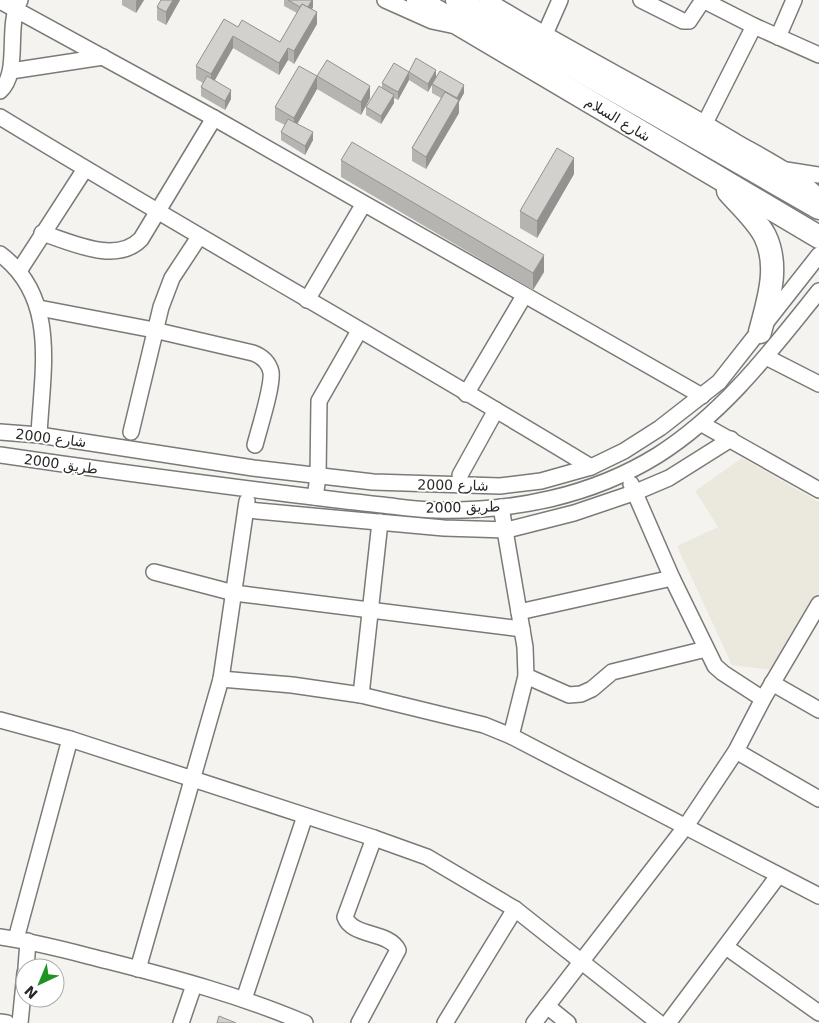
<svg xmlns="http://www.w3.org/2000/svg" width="819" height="1023" font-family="'DejaVu Sans','Noto Sans Arabic',sans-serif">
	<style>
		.built { fill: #ebe8dd }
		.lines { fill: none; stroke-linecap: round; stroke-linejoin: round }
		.minor-casing { stroke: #7b7a77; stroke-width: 18 }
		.highway-casing { stroke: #7b7a77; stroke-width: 25 }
		.minor { stroke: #fff; stroke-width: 15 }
		.highway { stroke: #fff; stroke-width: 22 }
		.wall { fill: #b5b4b1 }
		.shaded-wall { fill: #939290 }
		.building { fill: #d2d1ce; stroke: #939290 }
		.labels { text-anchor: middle; stroke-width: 4; stroke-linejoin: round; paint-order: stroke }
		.street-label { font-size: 14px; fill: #292928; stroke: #fff }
	</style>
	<rect width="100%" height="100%" fill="#f4f3f0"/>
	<polygon class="built" points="742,458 819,502 819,593 779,671 732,665 677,546 718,527 695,491"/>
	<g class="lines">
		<g class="minor-casing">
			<g id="minor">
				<polyline points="385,0 432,21 451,25"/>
				<path d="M487 0C568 51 655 92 736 142 764 158 797 174 819 197"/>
				<polyline points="641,0 683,21 689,21 703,0"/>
				<polyline points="703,0 754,26"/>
				<polyline points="0,1 214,118 702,396"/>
				<polyline points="545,34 560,0"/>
				<polyline points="778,37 794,0"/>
				<polyline points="11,71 103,57"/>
				<path d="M0 91C21 72 5 27 20 0"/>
				<path d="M0 117C195 236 395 348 591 467"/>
				<polyline points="705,123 754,26 819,55"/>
				<polyline points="786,170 819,175"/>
				<path d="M42 233C71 242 116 265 141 239L214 118"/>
				<path d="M0 254C59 298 42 371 39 435"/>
				<polyline points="19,271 85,169"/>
				<polyline points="307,300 363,205"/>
				<path d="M39 308 154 330 253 353C262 356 269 363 271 372 273 386 259 429 255 445"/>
				<polyline points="766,357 819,384"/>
				<polyline points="466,394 524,296"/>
				<polyline points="702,424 819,490"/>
				<polyline points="0,432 39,435 253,468 373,482 500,486 541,481 591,467 624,451 660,428 719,382 819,255"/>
				<polyline points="131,432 161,307 172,278 199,237"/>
				<path d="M0 455C88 468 177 480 265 491 304 496 343 501 382 505 400 507 418 510 436 510 513 512 592 496 658 455 724 413 770 352 819 291"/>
				<polyline points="460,475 496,410"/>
				<polyline points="631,484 672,578 715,666 723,673 763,699"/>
				<polyline points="315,497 318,477 319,401 359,331"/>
				<polyline points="501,507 525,647 526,676 511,736 819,896"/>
				<polyline points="247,510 444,528 507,530 574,513 636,492 669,478 731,439"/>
				<polyline points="154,572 234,593 522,629"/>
				<polyline points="519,612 672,578"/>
				<polyline points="526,676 569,695 581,694 592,689 612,672 706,649"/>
				<polyline points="221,679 292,685 361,695 484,725 511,736"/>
				<polyline points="772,683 819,710"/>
				<polyline points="361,695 380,522"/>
				<polyline points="0,720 70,739 374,838 427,857 515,909 659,1023"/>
				<polyline points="736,751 819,799"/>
				<path d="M0 937C37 942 72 952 108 961 175 978 242 996 305 1023"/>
				<polyline points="16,939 70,739"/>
				<polyline points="726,947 819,1013"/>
				<polyline points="26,968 28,941"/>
				<polyline points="138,969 221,679 247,501"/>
				<polyline points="244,999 305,816"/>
				<polyline points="547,1006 568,1023"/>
				<polyline points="0,1022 7,1023"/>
				<polyline points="20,1023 25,973"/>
				<polyline points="181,1023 194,985"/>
				<path d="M359 1023 398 950C389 931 352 937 345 917L374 838"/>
				<polyline points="445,1023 515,909"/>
				<polyline points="534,1023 686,826 736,751 763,699 819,604"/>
				<polyline points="668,1023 778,876"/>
			</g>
		</g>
		<g class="highway-casing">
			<g id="highway">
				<polyline points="418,0 819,237"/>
				<polyline points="457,0 819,208"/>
				<path d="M728 191C740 205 757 220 765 236 780 267 768 301 760 332"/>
			</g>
		</g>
		<use href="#minor" class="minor"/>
		<use href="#highway" class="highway"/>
	</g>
	<g class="wall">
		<polygon points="122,0 144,0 136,13 122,5"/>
		<polygon points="161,0 180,0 166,25 157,20 157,7"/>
		<polygon points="284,0 313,0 313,7 312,9 317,24 294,64 288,60 279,75 233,48 214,81 231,99 225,110 201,96 201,87 203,83 196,79 196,66 238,27 280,42 297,13 284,6"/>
		<polygon points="409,72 436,78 464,93 459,102 459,113 426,169 412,161 412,148 441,98 432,93 432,84 428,92 409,80 398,100 394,98 394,103 381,124 366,115 366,107 382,88 382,83"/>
		<polygon points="317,76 370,98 361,115 317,89 297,124 313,140 305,155 281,140 281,132 285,125 275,120 275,107"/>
		<polygon points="341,160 544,272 533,290 341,177"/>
		<polygon points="574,174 537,238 520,228 520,211"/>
	</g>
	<g class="shaded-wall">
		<polygon points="137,0 144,0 136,13 136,1"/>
		<polygon points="173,0 180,0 166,25 166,12"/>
		<polygon points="312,0 313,0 313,7 306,19 306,10"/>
		<polygon points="317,12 317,24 294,64 294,51"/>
		<polygon points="233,36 233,48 211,87 211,74"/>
		<polygon points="288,48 288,60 279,75 279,63"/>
		<polygon points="436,70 436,78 428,92 428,84"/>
		<polygon points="409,72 409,80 398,100 398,92"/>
		<polygon points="317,76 317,89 294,130 294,118"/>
		<polygon points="464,85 464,93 459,102 459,113 426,169 426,157"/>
		<polygon points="370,86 370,98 361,115 361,102"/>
		<polygon points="231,90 231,99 225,110 225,101"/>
		<polygon points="394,95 394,103 381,124 381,116"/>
		<polygon points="313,132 313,140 305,155 305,146"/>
		<polygon points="574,158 574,174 537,238 537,221"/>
		<polygon points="544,255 544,272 533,290 533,273"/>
	</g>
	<g class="building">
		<polygon points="161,0 173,0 166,12 157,7"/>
		<polygon points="288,0 312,0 308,7 302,4 300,7"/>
		<polygon points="302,4 317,12 294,51 288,48 279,63 233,36 211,74 196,66 224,19 238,27 242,20 280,42"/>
		<polygon points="416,58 436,70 428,84 409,72"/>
		<polygon points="327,60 370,86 361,102 317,76 294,118 275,107 299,66 317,76"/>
		<polygon points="394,63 409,72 398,92 382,83"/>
		<polygon points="440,71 464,85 457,98 432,84"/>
		<polygon points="207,76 231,90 225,101 201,87"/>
		<polygon points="379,86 394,95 381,116 366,107"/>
		<polygon points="445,92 459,100 426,157 412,148"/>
		<polygon points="288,119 313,132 305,146 281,132"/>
		<polygon points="352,142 544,255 533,273 341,160"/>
		<polygon points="557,148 574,158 537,221 520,211"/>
		<polygon points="219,1016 236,1023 217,1023"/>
	</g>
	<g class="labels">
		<g class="street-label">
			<text transform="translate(618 119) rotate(31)" y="5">شارع السلام</text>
			<text transform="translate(51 438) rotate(7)" y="5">شارع 2000</text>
			<text transform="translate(61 464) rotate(8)" y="5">طريق 2000</text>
			<text transform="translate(453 485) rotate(1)" y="5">شارع 2000</text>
			<text transform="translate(463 507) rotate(-1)" y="5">طريق 2000</text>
		</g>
	</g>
	<g transform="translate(40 983) rotate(224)"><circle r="24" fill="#ffffff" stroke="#a9a9a9"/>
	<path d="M0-4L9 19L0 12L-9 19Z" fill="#1d9423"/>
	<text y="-8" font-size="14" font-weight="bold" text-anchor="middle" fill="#292928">N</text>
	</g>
</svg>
